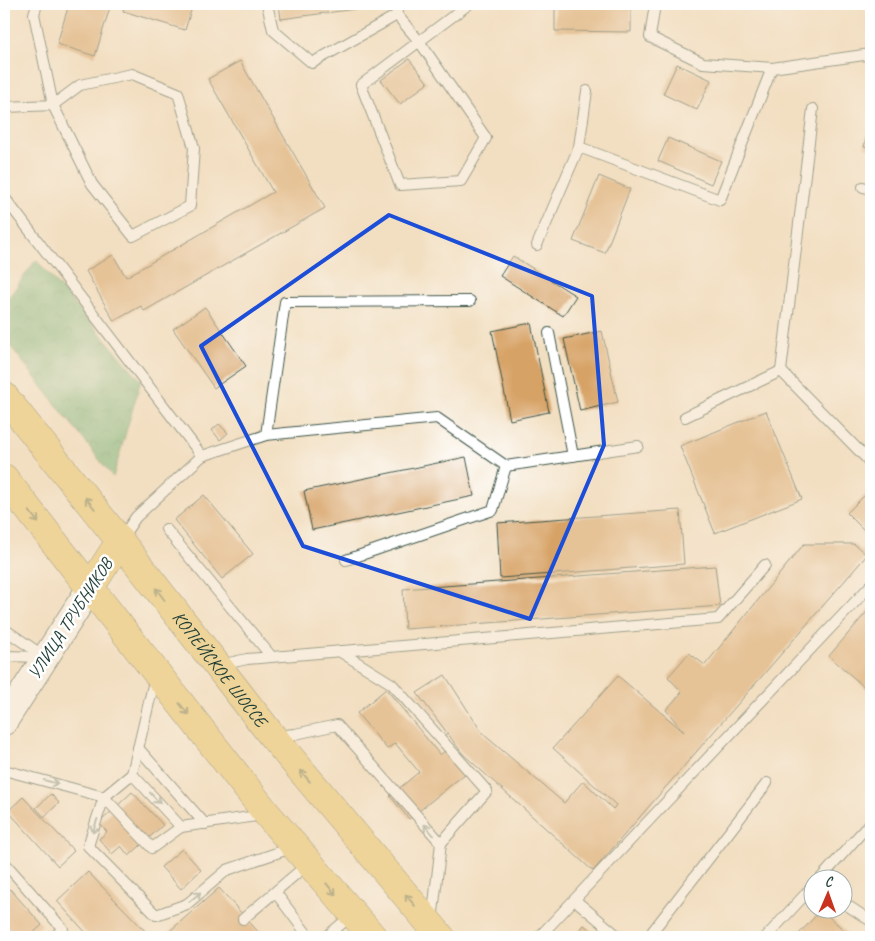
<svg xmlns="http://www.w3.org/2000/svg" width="875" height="941" font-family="Caveat,sans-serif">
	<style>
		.forest { fill: url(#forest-crowns); stroke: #467856 }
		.building { fill: #d7a265 }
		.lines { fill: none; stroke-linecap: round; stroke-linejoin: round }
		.service-casing { stroke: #3f5549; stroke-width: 12 }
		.tertiary-casing { stroke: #3f5549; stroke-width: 28 }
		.primary-casing { stroke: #3f5549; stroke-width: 29 }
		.service { stroke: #fff; stroke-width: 10 }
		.tertiary { stroke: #fff; stroke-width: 26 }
		.primary { stroke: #eac769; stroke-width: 28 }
		.oneway { stroke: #7a7b4c }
		.oneway2 { stroke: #8f9e9a }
		.marked { fill: none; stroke: #1d4ed8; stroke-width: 4; stroke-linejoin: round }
		.labels { text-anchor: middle; stroke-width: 5; stroke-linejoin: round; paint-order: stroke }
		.street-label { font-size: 18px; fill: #1f3d34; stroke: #fff }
	</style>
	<defs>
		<pattern id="forest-crowns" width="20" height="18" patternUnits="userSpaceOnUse" patternTransform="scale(1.25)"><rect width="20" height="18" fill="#6eb378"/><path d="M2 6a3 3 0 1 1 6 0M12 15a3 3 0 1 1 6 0" fill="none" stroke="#5a9363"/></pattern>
	</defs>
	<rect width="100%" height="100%" fill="#fff"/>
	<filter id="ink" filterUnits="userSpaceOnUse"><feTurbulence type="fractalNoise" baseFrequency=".02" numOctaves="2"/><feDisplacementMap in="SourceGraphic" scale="10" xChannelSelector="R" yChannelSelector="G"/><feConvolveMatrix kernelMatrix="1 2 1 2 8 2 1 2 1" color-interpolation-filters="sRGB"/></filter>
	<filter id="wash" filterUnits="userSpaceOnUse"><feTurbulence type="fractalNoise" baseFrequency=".0096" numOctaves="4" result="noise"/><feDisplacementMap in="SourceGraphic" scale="20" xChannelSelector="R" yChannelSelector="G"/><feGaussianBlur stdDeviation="1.12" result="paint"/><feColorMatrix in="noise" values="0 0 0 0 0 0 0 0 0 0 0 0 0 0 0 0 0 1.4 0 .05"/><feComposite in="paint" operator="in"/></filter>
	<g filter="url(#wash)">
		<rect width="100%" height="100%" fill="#f2dfc1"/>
		<polygon class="forest" points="36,260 141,380 113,477 4,338 4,304"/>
		<g id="blocks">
			<g class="building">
				<polygon points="69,4 111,4 95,56 57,44"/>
				<polygon points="125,4 193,4 185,30 123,11"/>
				<polygon points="279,4 377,4 378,6 281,19"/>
				<polygon points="555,4 631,4 631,32 555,31"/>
				<polygon points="409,59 428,83 400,104 381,80"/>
				<polygon points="240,61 325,208 144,311 141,306 114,321 86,271 113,255 126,277 273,192 208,79"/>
				<polygon points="677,64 711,80 697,110 663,94"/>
				<polygon points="871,120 871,149 864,147"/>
				<polygon points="668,138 721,161 711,184 658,161"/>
				<polygon points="599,176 630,189 605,253 573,241"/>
				<polygon points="513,256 576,296 563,316 500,276"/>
				<polygon points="205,307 246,366 214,388 173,329"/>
				<polygon points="531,323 549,412 510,420 492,331"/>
				<polygon points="602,331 618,402 580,411 564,339"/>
				<polygon points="766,411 802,499 715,533 680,446"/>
				<polygon points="219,424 228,433 220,440 212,430"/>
				<polygon points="466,457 474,496 312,530 304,491"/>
				<polygon points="871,489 871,528 867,533 847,513"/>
				<polygon points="204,495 253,554 222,579 174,520"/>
				<polygon points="680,510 684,564 500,578 497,523"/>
				<polygon points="804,544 854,544 867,555 593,871 463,754 417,693 445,675 483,734 564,803 583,781 613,809 616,805 553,748 618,676 684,732 666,710 682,692 668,677 689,653 705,665"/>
				<polygon points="715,566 720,606 405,629 403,589"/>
				<polygon points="871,607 871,693 829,656"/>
				<polygon points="386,689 440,755 447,749 466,773 409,819 390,796 419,772 395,743 387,749 357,713"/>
				<polygon points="132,792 163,825 129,856 121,846 112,854 99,839 107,832 99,823"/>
				<polygon points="51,794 59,803 44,817 36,808"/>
				<polygon points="23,797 74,851 58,866 8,811"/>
				<polygon points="182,849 201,870 181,889 161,867"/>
				<polygon points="88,872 151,937 90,937 57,901"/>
				<polygon points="219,888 261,935 258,937 163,937"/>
				<polygon points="10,889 42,925 29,937 4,937 4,895"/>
				<polygon points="821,910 852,937 796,937"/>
				<polygon points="584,925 600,937 574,937"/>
			</g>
		</g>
	</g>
	<g filter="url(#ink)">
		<use href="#blocks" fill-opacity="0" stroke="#3f5549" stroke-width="1"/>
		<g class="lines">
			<g class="service-casing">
				<g id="service">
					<polyline points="267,4 273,30 312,63 397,15 396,4"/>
					<polyline points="655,4 650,37 703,63 772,68 871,54"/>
					<polyline points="397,15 419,41 486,138 461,181 400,185 361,85 469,4"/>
					<polyline points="4,108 6,107 53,105 80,85 132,74 178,93 194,148 190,206 133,236 92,184 53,105 34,14 37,4"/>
					<polyline points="579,147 720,200 772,68"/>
					<polyline points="863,187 871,189"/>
					<polyline points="4,197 202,456"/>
					<polyline points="537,245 579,147 587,91"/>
					<polyline points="549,333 573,456"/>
					<polyline points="781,371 871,463"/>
					<polyline points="685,417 781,371 813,109"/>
					<polyline points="266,435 285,302 470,301"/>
					<polyline points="166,529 271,656"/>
					<polyline points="121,539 136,517 202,456 266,435 437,418 506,466 638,446"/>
					<polyline points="346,560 493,510 506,466"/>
					<polyline points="4,629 45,657"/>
					<polyline points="339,651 392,684 487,791 441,843"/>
					<polyline points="4,656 43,657"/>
					<polyline points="220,665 247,659 718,619 765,565"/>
					<polyline points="155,677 132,774 181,827 264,815"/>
					<polyline points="275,736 295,734 337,725 441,843 432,921"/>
					<polyline points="138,748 205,824"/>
					<polyline points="4,770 104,797 152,848 181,827"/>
					<polyline points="132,774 104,797 88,846 156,915 187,904 227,870 294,847"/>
					<polyline points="4,862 63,929 54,937"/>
					<polyline points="821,878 871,822"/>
					<polyline points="276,893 309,937"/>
					<polyline points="575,900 619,937"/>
					<polyline points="842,902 871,921"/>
					<polyline points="243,919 309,863"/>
					<polyline points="326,937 352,915"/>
					<polyline points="539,937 871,585"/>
					<polyline points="657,937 652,932 767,783"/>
					<polyline points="766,937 812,887"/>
				</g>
			</g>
			<g class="tertiary-casing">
				<polyline id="tertiary" points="4,722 90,588"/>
			</g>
			<g class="primary-casing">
				<g id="primary">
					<path id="s1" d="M4 396 120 541 273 737 441 937"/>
					<polyline points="4,478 267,814 373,937"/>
					<polyline points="90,588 120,541"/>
				</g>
			</g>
			<use href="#service" class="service"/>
			<use href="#tertiary" class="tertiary"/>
			<use href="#primary" class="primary"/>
		</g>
		<defs><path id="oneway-shaft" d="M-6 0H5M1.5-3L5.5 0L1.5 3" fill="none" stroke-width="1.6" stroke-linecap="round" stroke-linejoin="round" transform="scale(1.25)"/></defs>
		<g class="oneway">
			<use href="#oneway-shaft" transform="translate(90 503) rotate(-129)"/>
			<use href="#oneway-shaft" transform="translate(34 517) rotate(52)"/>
			<use href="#oneway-shaft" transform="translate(160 594) rotate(-127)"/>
			<use href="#oneway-shaft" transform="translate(184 709) rotate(51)"/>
			<use href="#oneway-shaft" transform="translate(305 776) rotate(-130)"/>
			<use href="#oneway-shaft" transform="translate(331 889) rotate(50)"/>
			<use href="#oneway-shaft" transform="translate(410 900) rotate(-130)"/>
		</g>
		<g class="oneway2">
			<use href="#oneway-shaft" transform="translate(51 782) rotate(15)"/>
			<use href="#oneway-shaft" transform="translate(155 798) rotate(47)"/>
			<use href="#oneway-shaft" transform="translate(95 826) rotate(109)"/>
			<use href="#oneway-shaft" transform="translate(429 830) rotate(-131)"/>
			<use href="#oneway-shaft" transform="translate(195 897) rotate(-40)"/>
		</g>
	</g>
	<path d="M0 0H875V941H0ZM389 215 592 296 604 445 530 619 303 546 201 346Z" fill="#f2dfc1" fill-opacity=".55" fill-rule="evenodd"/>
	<path class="marked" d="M389 215 592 296 604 445 530 619 303 546 201 346Z"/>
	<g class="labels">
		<g class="street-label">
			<text transform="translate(70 619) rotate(-57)" y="6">УЛИЦА ТРУБНИКОВ</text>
			<text dy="6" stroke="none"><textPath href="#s1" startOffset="348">КОПЕЙСКОЕ ШОССЕ</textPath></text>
		</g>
	</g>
	<rect width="875" height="941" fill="none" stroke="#fff" stroke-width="20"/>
	<g transform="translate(828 894) rotate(2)"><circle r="24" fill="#ffffff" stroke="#a5b1ae"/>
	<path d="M0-4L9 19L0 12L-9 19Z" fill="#c8321e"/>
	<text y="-8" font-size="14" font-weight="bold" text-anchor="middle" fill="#1f3d34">С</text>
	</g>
</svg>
